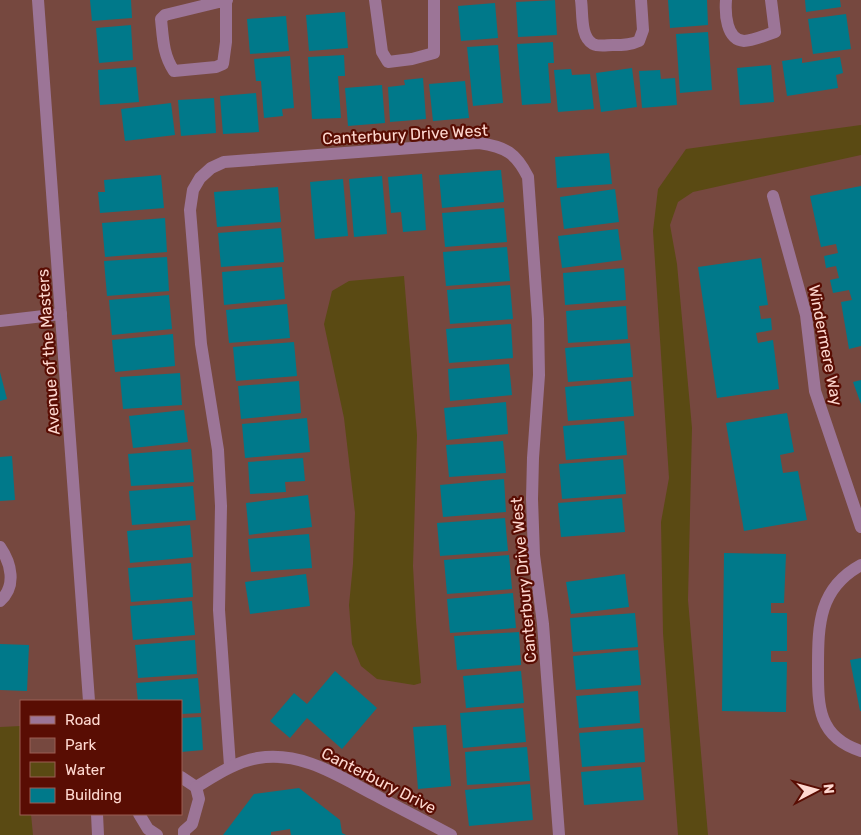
<svg xmlns="http://www.w3.org/2000/svg" width="861" height="835" font-family="Rubik,sans-serif">
	<style>
		.green { fill: #76483f; fill-rule: evenodd }
		.water { fill: #5a4a13 }
		.building { fill: #00798a }
		.lines { fill: none; stroke-linecap: round; stroke-linejoin: round }
		.minor { stroke: #9c7597; stroke-width: 12 }
		.labels { text-anchor: middle; stroke-width: 4.5; stroke-linejoin: round; paint-order: stroke }
		.street-label { font-size: 16px; fill: #fed8d0; stroke: #590d03 }
	</style>
	<rect width="100%" height="100%" fill="#651a0f"/>
	<path class="green" d="M0 0H861V835H0ZM21 701H181V814H21Z"/>
	<g class="water">
		<polygon points="861,125 861,155 693,192 678,202 670,225 677,264 692,428 688,600 708,835 678,835 663,633 661,522 669,478 653,231 658,189 686,149"/>
		<polygon points="404,276 417,435 413,566 416,621 421,683 414,685 377,679 361,666 352,644 349,605 353,564 355,513 344,418 324,324 332,291 349,281"/>
		<polygon points="21,726 21,814 31,814 33,835 0,835 0,727"/>
	</g>
	<g class="building">
		<polygon points="90,0 131,0 132,18 92,21"/>
		<polygon points="555,0 557,35 518,37 516,2"/>
		<polygon points="668,0 707,0 708,25 670,28"/>
		<polygon points="805,0 840,0 841,7 806,12"/>
		<polygon points="495,3 498,38 461,41 458,6"/>
		<polygon points="345,12 348,48 309,51 306,15"/>
		<polygon points="846,14 851,49 813,54 808,19"/>
		<polygon points="286,16 289,51 250,54 247,19"/>
		<polygon points="131,25 133,60 99,63 96,28"/>
		<polygon points="708,32 712,90 680,93 676,34"/>
		<polygon points="553,42 554,63 548,63 551,103 522,105 517,44"/>
		<polygon points="498,45 503,103 473,106 467,47"/>
		<polygon points="344,55 345,76 338,76 341,118 312,119 308,57"/>
		<polygon points="290,56 294,108 282,109 283,116 264,118 261,81 256,81 254,59"/>
		<polygon points="840,57 843,73 836,75 838,88 787,96 782,61 802,58 802,63"/>
		<polygon points="771,65 774,102 740,105 737,68"/>
		<polygon points="136,67 139,102 100,105 98,70"/>
		<polygon points="632,68 637,107 601,112 596,73"/>
		<polygon points="571,69 572,75 590,74 594,109 558,112 554,70"/>
		<polygon points="660,70 661,79 675,78 677,105 642,108 639,71"/>
		<polygon points="423,78 426,119 390,122 388,87 405,85 404,80"/>
		<polygon points="465,81 469,118 433,121 429,84"/>
		<polygon points="382,85 385,123 348,126 345,88"/>
		<polygon points="256,93 259,132 223,134 220,96"/>
		<polygon points="214,98 216,133 181,136 178,100"/>
		<polygon points="171,103 175,135 125,141 121,109"/>
		<polygon points="609,153 612,184 557,188 555,157"/>
		<polygon points="501,170 504,202 442,208 439,175"/>
		<polygon points="422,174 426,230 403,232 401,212 391,213 388,177"/>
		<polygon points="161,175 164,208 100,213 98,192 105,192 104,180"/>
		<polygon points="382,176 387,234 354,237 349,179"/>
		<polygon points="343,179 348,236 315,239 310,182"/>
		<polygon points="861,186 861,346 849,349 841,302 852,300 849,290 833,293 830,280 839,278 836,266 826,268 824,256 838,253 836,244 821,247 810,196"/>
		<polygon points="278,187 281,222 217,227 214,192"/>
		<polygon points="615,189 619,222 564,229 560,197"/>
		<polygon points="504,208 507,242 445,247 442,213"/>
		<polygon points="165,218 167,252 105,257 102,223"/>
		<polygon points="281,228 284,262 221,267 218,233"/>
		<polygon points="618,229 622,260 562,268 558,236"/>
		<polygon points="507,247 510,281 446,286 443,252"/>
		<polygon points="167,257 169,291 107,296 104,261"/>
		<polygon points="761,258 768,305 759,306 761,319 771,318 772,330 756,333 758,343 773,340 779,389 717,398 698,267"/>
		<polygon points="282,267 285,299 224,305 222,272"/>
		<polygon points="624,268 626,300 565,305 563,273"/>
		<polygon points="510,285 513,319 450,324 447,290"/>
		<polygon points="169,295 172,329 112,335 109,300"/>
		<polygon points="287,304 290,338 229,343 226,310"/>
		<polygon points="626,306 628,339 568,343 566,311"/>
		<polygon points="511,324 513,358 449,363 446,329"/>
		<polygon points="173,334 175,366 115,372 112,340"/>
		<polygon points="294,342 297,376 236,381 233,347"/>
		<polygon points="630,343 633,377 568,382 565,348"/>
		<polygon points="509,364 512,395 450,401 448,369"/>
		<polygon points="0,372 7,399 0,401"/>
		<polygon points="180,373 182,405 123,409 120,377"/>
		<polygon points="861,380 861,404 853,382"/>
		<polygon points="299,381 301,413 241,419 238,386"/>
		<polygon points="631,381 634,416 568,421 565,387"/>
		<polygon points="506,402 508,434 447,440 444,408"/>
		<polygon points="184,410 188,442 133,448 129,416"/>
		<polygon points="787,413 794,452 780,455 783,473 798,471 807,520 744,531 726,423"/>
		<polygon points="307,418 310,452 245,458 242,424"/>
		<polygon points="624,421 627,455 566,460 563,426"/>
		<polygon points="503,441 506,473 449,477 446,445"/>
		<polygon points="191,449 194,482 131,486 128,454"/>
		<polygon points="12,456 15,500 0,501 0,457"/>
		<polygon points="303,458 305,481 285,482 286,492 250,494 248,462"/>
		<polygon points="623,459 626,494 562,499 559,464"/>
		<polygon points="504,479 506,512 443,517 440,485"/>
		<polygon points="193,486 196,520 132,525 129,491"/>
		<polygon points="308,495 312,527 249,535 246,503"/>
		<polygon points="622,498 625,532 561,537 558,503"/>
		<polygon points="505,518 508,551 440,556 437,523"/>
		<polygon points="190,525 193,557 130,563 127,531"/>
		<polygon points="309,534 312,568 251,572 248,539"/>
		<polygon points="724,553 786,554 784,603 771,603 771,613 787,613 787,651 771,651 771,662 787,662 786,712 722,711"/>
		<polygon points="509,555 512,589 447,594 444,560"/>
		<polygon points="191,563 193,597 131,602 128,568"/>
		<polygon points="306,574 310,606 250,614 245,582"/>
		<polygon points="625,574 629,607 571,614 566,582"/>
		<polygon points="513,593 516,628 450,633 447,599"/>
		<polygon points="192,601 195,635 133,640 130,606"/>
		<polygon points="635,613 638,647 573,652 570,618"/>
		<polygon points="519,632 521,665 457,670 454,636"/>
		<polygon points="195,640 197,674 138,678 135,645"/>
		<polygon points="0,644 29,645 27,691 0,690"/>
		<polygon points="638,650 641,685 576,690 573,656"/>
		<polygon points="861,658 861,711 860,711 850,660"/>
		<polygon points="335,671 377,708 342,749 307,718 290,738 270,721 294,693 307,704"/>
		<polygon points="521,671 524,703 466,708 463,676"/>
		<polygon points="198,678 201,713 181,714 181,701 138,701 136,683"/>
		<polygon points="638,691 640,723 579,728 576,696"/>
		<polygon points="523,708 526,742 463,748 460,713"/>
		<polygon points="201,717 203,750 181,752 181,718"/>
		<polygon points="446,725 451,786 418,789 413,727"/>
		<polygon points="643,728 645,762 582,767 579,733"/>
		<polygon points="527,747 530,781 467,785 465,752"/>
		<polygon points="641,767 644,800 584,805 581,772"/>
		<polygon points="530,784 533,820 469,826 465,790"/>
		<polygon points="299,788 340,820 342,833 346,835 291,835 290,829 271,832 271,835 223,835 254,794"/>
	</g>
	<g class="lines">
		<g class="minor">
			<polyline points="38,0 89,701"/>
			<polyline points="375,0 382,52 388,62 412,59 434,53 434,0"/>
			<path d="M581 0C583 13 580 37 593 44 599 47 607 45 613 45 622 45 631 45 639 41L643 30 641 0"/>
			<path d="M726 0C725 13 726 40 744 41 753 41 766 35 775 32L771 0"/>
			<path d="M226 1V42L223 64 216 67 174 71C163 55 163 38 161 19L165 15 227 0"/>
			<polyline points="773,196 806,315 815,391 861,527"/>
			<polyline points="0,321 61,314"/>
			<path d="M0 547C11 563 17 586 0 601"/>
			<path d="M861 565C819 588 818 624 818 667 818 705 817 737 861 751"/>
			<path d="M230 766 219 610 221 506 218 450 201 344 190 210 193 190 200 178 211 168 224 162 479 143C506 147 516 153 528 177L538 319 539 375 533 458 532 499 534 555 543 624 559 835"/>
			<polyline points="181,777 196,787"/>
			<path d="M196 787C216 775 235 762 258 758 301 751 337 775 373 794 399 808 425 821 451 835"/>
			<polyline points="97,814 98,835"/>
			<polyline points="139,814 148,829 157,835"/>
			<polyline points="184,835 184,831 192,824 199,799 196,787"/>
		</g>
	</g>
	<g class="labels">
		<g class="street-label">
			<text transform="translate(405 134) rotate(-3)" y="6">Canterbury Drive West</text>
			<text transform="translate(826 345) rotate(79)" y="6">Windermere Way</text>
			<text transform="translate(48 352) rotate(-94)" y="6">Avenue of the Masters</text>
			<text transform="translate(523 580) rotate(-95)" y="6">Canterbury Drive West</text>
			<text transform="translate(379 780) rotate(27)" y="6">Canterbury Drive</text>
		</g>
	</g>
	<rect x="20" y="700" width="162" height="115" fill="#590d03" stroke="#9b5e55"/>
	<rect x="30" y="716" width="25" height="8" fill="#9c7597" stroke="#9b5e55"/>
	<text x="65" y="725" font-size="15" fill="#fed8d0">Road</text>
	<rect x="30" y="738" width="25" height="15" fill="#76483f" stroke="#9b5e55"/>
	<text x="65" y="750" font-size="15" fill="#fed8d0">Park</text>
	<rect x="30" y="762" width="25" height="15" fill="#5a4a13" stroke="#9b5e55"/>
	<text x="65" y="775" font-size="15" fill="#fed8d0">Water</text>
	<rect x="30" y="788" width="25" height="15" fill="#00798a" stroke="#9b5e55"/>
	<text x="65" y="800" font-size="15" fill="#fed8d0">Building</text>
	<g transform="translate(816 790) rotate(84)" stroke="#590d03" stroke-width="4" paint-order="stroke">
	<path d="M0-4L9 19L0 12L-9 19Z" fill="#fed8d0"/>
	<text y="-8" font-size="14" font-weight="bold" text-anchor="middle" fill="#fed8d0">N</text>
	</g>
</svg>
